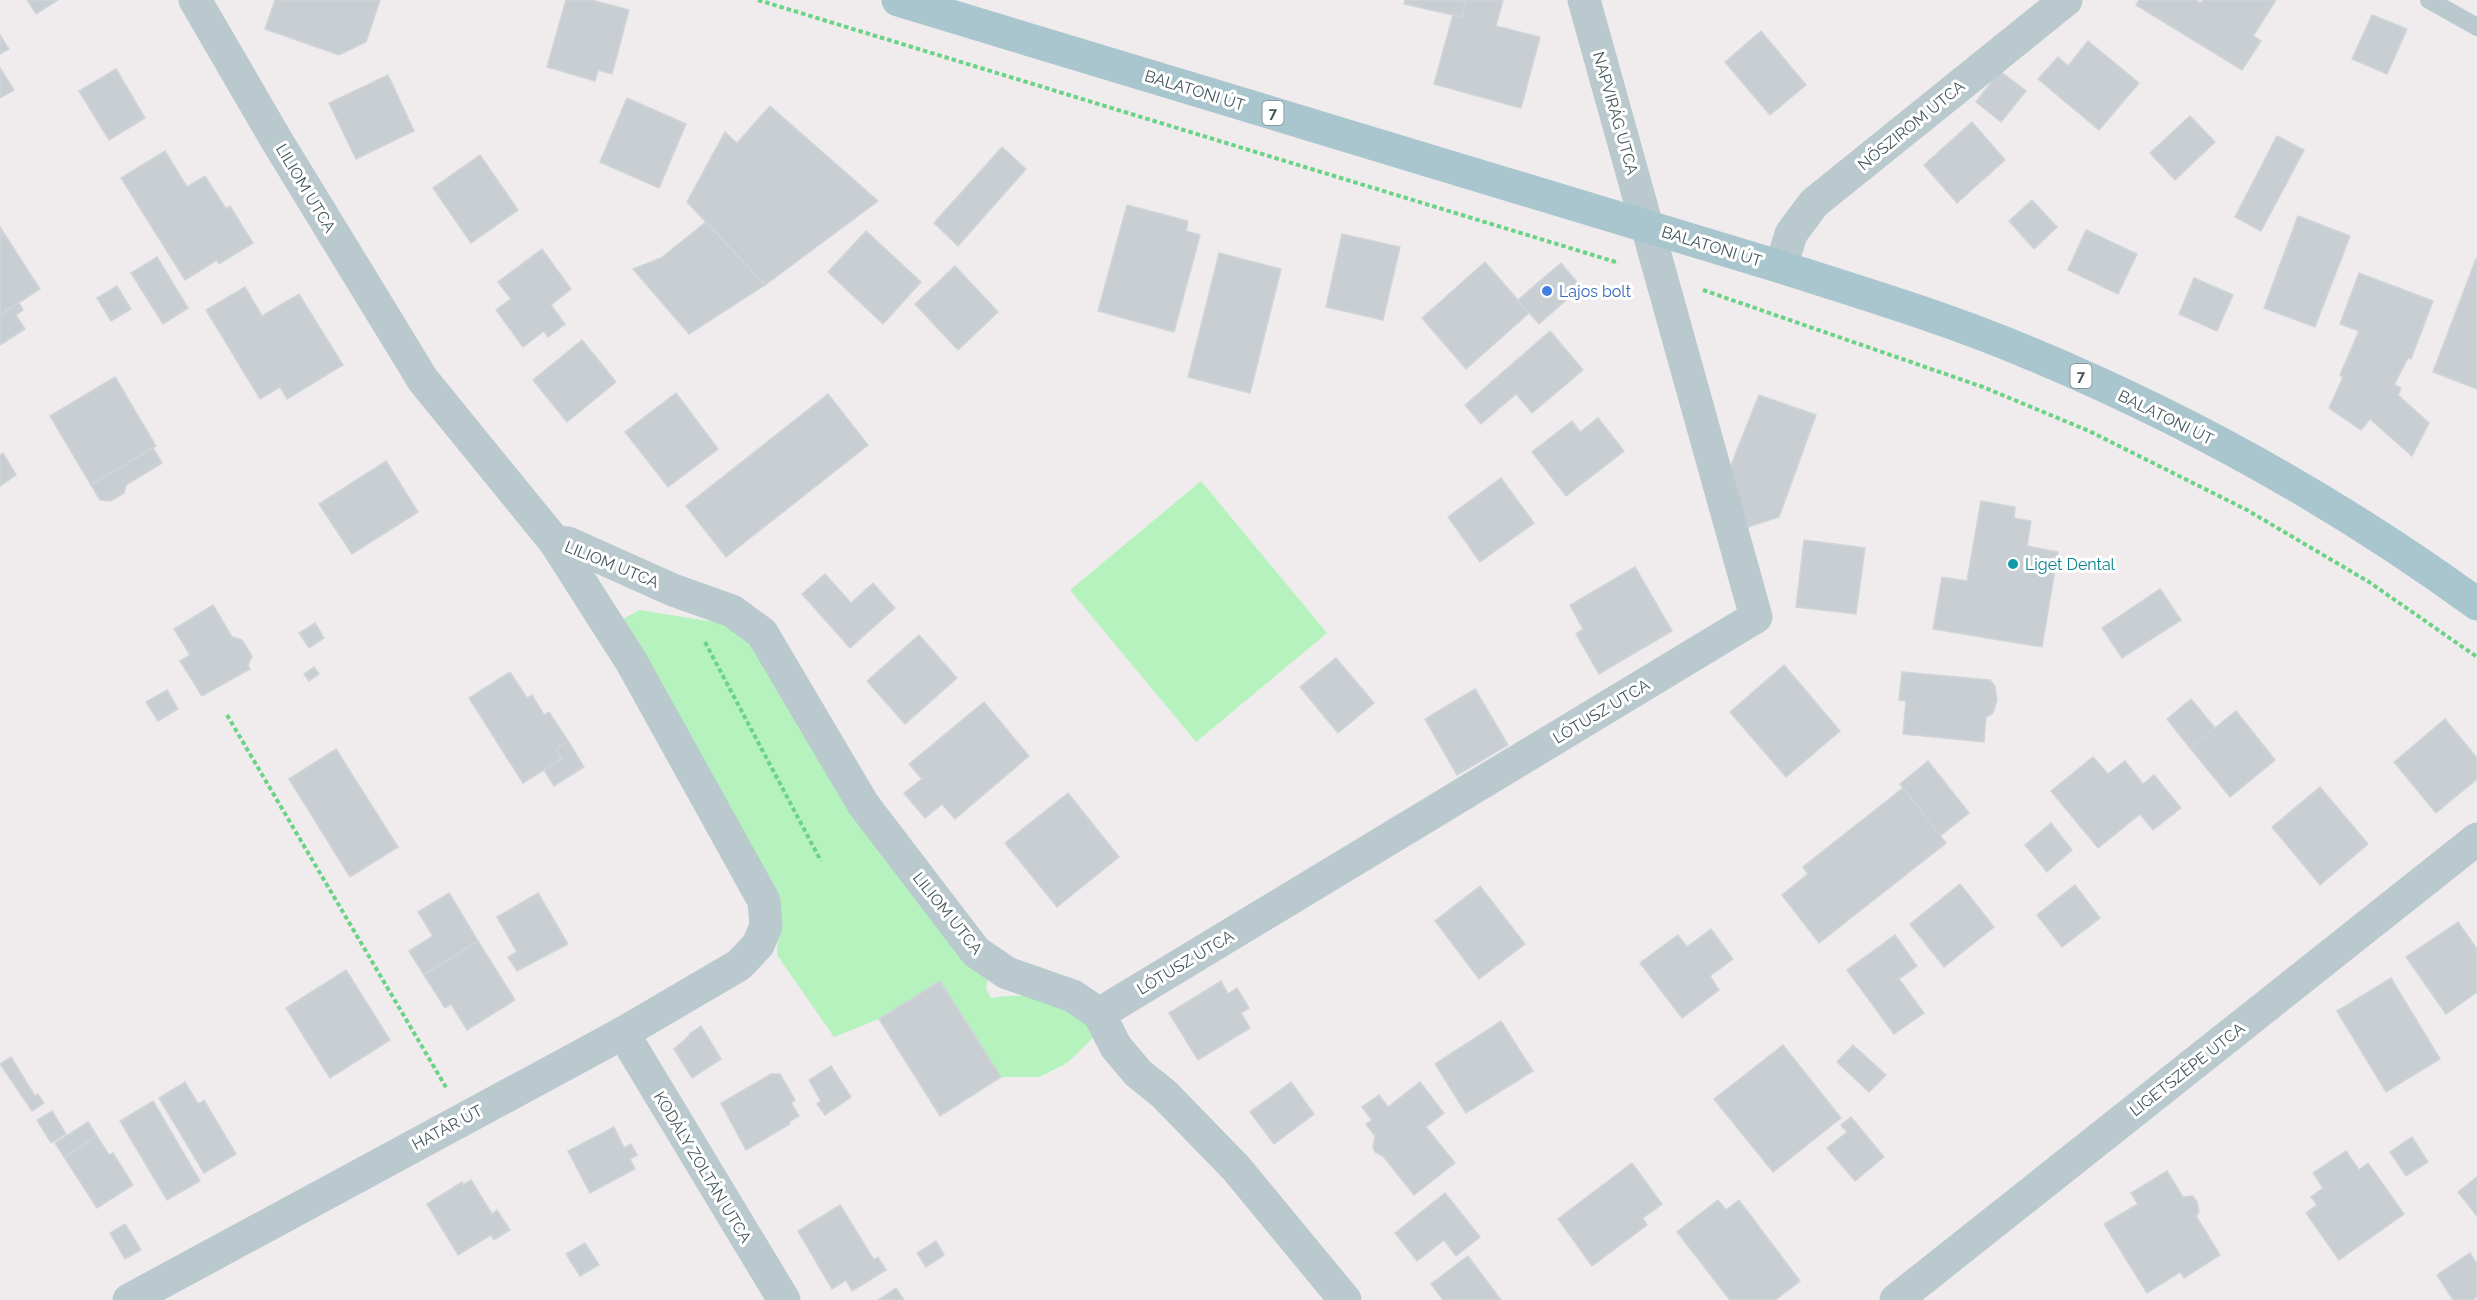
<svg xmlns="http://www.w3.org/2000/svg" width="2477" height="1300" font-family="Raleway,sans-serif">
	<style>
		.green { fill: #b5f2bd }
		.building { fill: #c8ced2; stroke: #d0d5d9; stroke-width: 1.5 }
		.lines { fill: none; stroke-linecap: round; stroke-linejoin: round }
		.path { stroke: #6bd385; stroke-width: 4; stroke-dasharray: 4.5 3; stroke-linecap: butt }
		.lane { stroke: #b9c9ce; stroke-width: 18 }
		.street { stroke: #b9c9ce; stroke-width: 33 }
		.primary { stroke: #a9c6cf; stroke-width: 33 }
		.shop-dot { fill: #3f7fe0; stroke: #fff; stroke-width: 2 }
		.culture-dot { fill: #0f9aa8; stroke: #fff; stroke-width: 2 }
		.labels { text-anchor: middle; stroke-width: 6; stroke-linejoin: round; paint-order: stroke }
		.shield { fill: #fff; stroke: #7b898c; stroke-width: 1.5 }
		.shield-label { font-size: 15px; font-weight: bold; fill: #43565b }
		.street-label { font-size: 16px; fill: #43565b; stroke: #fff }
		.shop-label { font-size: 16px; fill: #366cbe; stroke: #fff; text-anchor: start }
		.culture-label { font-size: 16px; fill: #0d838f; stroke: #fff; text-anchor: start }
	</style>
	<rect width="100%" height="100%" fill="#f0eced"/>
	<g class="green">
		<polygon points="1201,481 1327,633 1196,742 1070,590"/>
		<path d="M639 610 721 623 762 633 990 970 986 988 991 998C1018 993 1050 997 1077 1005L1093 1038 1067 1063 1039 1077H1001L940 981 879 1019 834 1037 777 955 779 921 623 619Z"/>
	</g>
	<g class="building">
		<polygon points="27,0 58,0 36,14"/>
		<polygon points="275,0 380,0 366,42 339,55 265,29"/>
		<polygon points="566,0 592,0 629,10 612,74 598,70 595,81 547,67"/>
		<polygon points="1405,0 1466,0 1462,17 1404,4"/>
		<polygon points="1466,0 1503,0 1496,26 1540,37 1521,108 1434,84 1453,15 1462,17"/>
		<polygon points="2139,0 2195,0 2201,3 2203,0 2276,0 2253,36 2261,41 2242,70 2136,5"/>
		<polygon points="2372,15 2407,29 2387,74 2352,59"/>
		<polygon points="1761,31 1806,85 1770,115 1725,62"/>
		<polygon points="0,35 9,49 0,54"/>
		<polygon points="2088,41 2139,83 2099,130 2038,79 2058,57 2068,66"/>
		<polygon points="0,68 14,90 0,98"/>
		<polygon points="116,69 145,118 109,140 79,91"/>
		<polygon points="2000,71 2026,91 2001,122 1976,102"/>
		<polygon points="388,75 414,131 356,159 329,103"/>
		<polygon points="627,98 686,124 659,188 600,162"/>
		<polygon points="770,106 878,201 765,285 687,202 725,132 737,143"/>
		<polygon points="2190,116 2215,142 2175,180 2150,153"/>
		<polygon points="1972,122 2005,160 1957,203 1924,165"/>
		<polygon points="2277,136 2304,150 2261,231 2235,217"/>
		<polygon points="1002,147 1026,169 958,246 934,223"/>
		<polygon points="165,151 187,187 205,176 226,209 230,206 253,243 219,264 217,260 185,280 121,178"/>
		<polygon points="480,155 518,210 471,243 433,188"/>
		<polygon points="2032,200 2057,227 2034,249 2009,221"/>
		<polygon points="1127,205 1188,221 1186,231 1200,235 1174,332 1098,311"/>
		<polygon points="2298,216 2350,236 2315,327 2264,308"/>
		<polygon points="706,222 765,285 689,334 633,269 661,258"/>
		<polygon points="0,227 40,289 0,315"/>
		<polygon points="2086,230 2137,254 2118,294 2068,270"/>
		<polygon points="866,231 921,282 883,324 828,272"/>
		<polygon points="1342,234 1400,247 1383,320 1326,307"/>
		<polygon points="542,249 571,289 551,305 565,324 548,337 544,331 523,347 496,310 511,299 498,282"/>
		<polygon points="1219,253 1281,269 1250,393 1188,377"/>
		<polygon points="157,257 188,308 163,324 131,273"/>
		<polygon points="2476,259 2477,259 2477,389 2433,372"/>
		<polygon points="1485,262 1529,313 1466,369 1422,318"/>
		<polygon points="1561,263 1581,287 1539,324 1518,300"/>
		<polygon points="955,266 998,312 958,350 915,304"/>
		<polygon points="2359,273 2433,301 2411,359 2408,358 2394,385 2401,388 2398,395 2429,423 2412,456 2370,419 2361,430 2329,408 2343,377 2340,375 2359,331 2340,324"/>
		<polygon points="2194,278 2233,295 2217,331 2179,314"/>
		<polygon points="117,286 131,309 111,321 97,298"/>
		<polygon points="245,287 262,316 299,294 343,365 287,399 280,387 260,399 206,310"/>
		<polygon points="19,303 23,310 16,315 25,329 0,345 0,315"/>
		<polygon points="1550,331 1583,370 1532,413 1516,394 1481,424 1465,405"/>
		<polygon points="582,340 616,382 567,422 533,380"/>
		<polygon points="115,377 156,446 91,485 50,416"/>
		<polygon points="676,393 718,449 668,487 625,432"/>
		<polygon points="828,394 868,445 726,557 686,506"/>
		<polygon points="1759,395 1816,415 1779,517 1748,527 1729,470"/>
		<polygon points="1598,418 1624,451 1566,496 1532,452 1572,421 1580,432"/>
		<polygon points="153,448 162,463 126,485 124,493 111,501 100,500 91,485"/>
		<polygon points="3,453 16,475 0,486 0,455"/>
		<polygon points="386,461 418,512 352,554 319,504"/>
		<polygon points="1501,478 1534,523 1480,562 1448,517"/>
		<polygon points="1981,501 2015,507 2014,518 2031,521 2027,546 2058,552 2042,647 1933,629 1942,577 1967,581"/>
		<polygon points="1804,540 1865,548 1856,614 1796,607"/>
		<polygon points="1635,567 1672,631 1599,674 1576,634 1583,629 1570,605"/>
		<polygon points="825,574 851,603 873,583 895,608 850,648 802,594"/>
		<polygon points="2160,589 2181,620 2122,658 2102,628"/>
		<polygon points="213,605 232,637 242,640 252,656 248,666 250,669 202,696 180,661 190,655 174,629"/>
		<polygon points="315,623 324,638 309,648 299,633"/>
		<polygon points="919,635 957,678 905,724 867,681"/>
		<polygon points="1336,658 1374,703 1338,733 1300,687"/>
		<polygon points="1784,665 1840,731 1786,777 1730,712"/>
		<polygon points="314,667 319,674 309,681 304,674"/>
		<polygon points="510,672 527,698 532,695 544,715 549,712 568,741 556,749 562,759 523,783 469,698"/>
		<polygon points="1902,672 1990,680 1995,686 1997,700 1993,713 1986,717 1984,742 1903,734 1906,701 1899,700"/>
		<polygon points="1475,689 1508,745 1457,775 1425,719"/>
		<polygon points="167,690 178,709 158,721 146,702"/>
		<polygon points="2191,699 2215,728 2190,748 2167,719"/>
		<polygon points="984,702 1029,756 955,819 942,804 925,818 904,793 922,779 909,764"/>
		<polygon points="2236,711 2275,760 2230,797 2190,748"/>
		<polygon points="2445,719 2477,758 2477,779 2436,813 2394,762"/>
		<polygon points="568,741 584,767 554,786 544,770 562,759 556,749"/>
		<polygon points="336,749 398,847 350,877 289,779"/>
		<polygon points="2093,757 2108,774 2125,761 2143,784 2154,775 2181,808 2153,830 2140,814 2098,848 2051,791"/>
		<polygon points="1928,761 1969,813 1940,836 1900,784"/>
		<polygon points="2320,787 2368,844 2320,885 2272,827"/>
		<polygon points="1903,788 1946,843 1819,943 1782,895 1808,874 1803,867"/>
		<polygon points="1068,793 1119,857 1057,907 1005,843"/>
		<polygon points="2051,823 2072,850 2047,872 2025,845"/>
		<polygon points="1960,884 1994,927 1944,967 1910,924"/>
		<polygon points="2075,885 2100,918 2062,947 2037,915"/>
		<polygon points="1480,886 1525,944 1479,979 1435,921"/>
		<polygon points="449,893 478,941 424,975 409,951 433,936 418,912"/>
		<polygon points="538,893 568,944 517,971 508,957 517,952 497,917"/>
		<polygon points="2458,922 2477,949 2477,992 2446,1014 2406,957"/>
		<polygon points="1711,929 1733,959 1710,976 1719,990 1682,1018 1640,963 1678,935 1687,947"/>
		<polygon points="1895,935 1917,966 1899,979 1924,1013 1894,1034 1847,970"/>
		<polygon points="478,941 515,1000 467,1030 451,1004 445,1008 424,975"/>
		<polygon points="346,970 390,1040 330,1078 286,1008"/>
		<polygon points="2391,978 2440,1059 2386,1092 2337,1011"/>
		<polygon points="940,981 1001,1077 940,1116 879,1019"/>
		<polygon points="1221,981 1228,994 1237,988 1249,1008 1241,1013 1250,1028 1198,1060 1169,1013"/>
		<polygon points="1501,1021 1533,1071 1466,1113 1435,1064"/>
		<polygon points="701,1026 721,1059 692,1078 674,1049 690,1035 689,1034"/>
		<polygon points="1783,1045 1841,1118 1773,1172 1714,1099"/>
		<polygon points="1853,1045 1886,1075 1869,1092 1837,1062"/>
		<polygon points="11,1057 35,1096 38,1094 44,1103 32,1111 0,1064"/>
		<polygon points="831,1066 851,1097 825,1115 817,1104 821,1101 809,1080"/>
		<polygon points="771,1074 780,1074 795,1100 791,1103 799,1116 789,1122 790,1124 746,1150 721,1103"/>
		<polygon points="185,1082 198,1104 204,1100 236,1154 204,1173 159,1098"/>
		<polygon points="1291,1082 1314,1114 1274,1144 1250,1112"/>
		<polygon points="1420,1082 1444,1113 1426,1127 1455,1163 1414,1195 1383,1156 1375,1152 1373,1147 1375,1136 1366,1124 1372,1120 1362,1107 1379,1095 1388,1107"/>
		<polygon points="153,1101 200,1181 167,1200 120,1121"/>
		<polygon points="52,1111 66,1134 51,1143 37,1120"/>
		<polygon points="1851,1117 1884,1157 1855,1181 1827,1148 1847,1132 1841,1125"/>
		<polygon points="88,1122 97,1136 64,1157 55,1143"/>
		<polygon points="614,1127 624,1148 631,1144 637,1155 630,1159 635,1169 590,1193 568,1151"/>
		<polygon points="97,1136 109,1155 113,1153 133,1185 97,1208 64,1157"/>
		<polygon points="2412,1137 2428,1162 2406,1176 2390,1152"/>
		<polygon points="2346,1151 2359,1170 2368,1163 2404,1214 2339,1260 2306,1213 2317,1205 2311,1197 2323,1188 2313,1173"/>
		<polygon points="1632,1163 1662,1204 1643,1218 1647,1225 1592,1266 1558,1219"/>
		<polygon points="2167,1171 2183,1197 2193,1196 2197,1202 2199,1212 2196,1216 2220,1255 2184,1278 2180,1272 2147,1293 2104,1224 2138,1204 2131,1193"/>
		<polygon points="2477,1177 2477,1216 2458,1192"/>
		<polygon points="471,1180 492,1214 497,1210 510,1230 494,1240 491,1235 458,1255 427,1204 462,1182 463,1185"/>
		<polygon points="1445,1193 1480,1237 1456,1256 1444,1240 1417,1261 1395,1233"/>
		<polygon points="1718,1200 1726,1210 1739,1200 1800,1281 1775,1300 1730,1300 1677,1232"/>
		<polygon points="840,1205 874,1260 878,1257 886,1270 852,1291 846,1280 832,1289 798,1231"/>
		<polygon points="125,1224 141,1250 125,1259 110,1233"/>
		<polygon points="936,1241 944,1255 926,1267 917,1253"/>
		<polygon points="585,1243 599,1265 580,1276 566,1254"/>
		<polygon points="2470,1253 2477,1264 2477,1297 2472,1300 2453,1300 2437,1275"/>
		<polygon points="1468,1256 1501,1300 1443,1300 1431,1284"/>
		<polygon points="896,1288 904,1300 878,1300"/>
	</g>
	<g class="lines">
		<g class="path">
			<polyline points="758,0 1619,263"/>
			<polyline points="1703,290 1983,387 2089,431 2247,510 2369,582 2477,657"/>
			<polyline points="705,642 821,861"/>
			<polyline points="227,715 447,1089"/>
		</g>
		<polyline class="lane" points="2429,0 2477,27"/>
		<g class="street">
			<polyline points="1781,267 1791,234 1814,203 2066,0"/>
			<polyline points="555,542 568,543 673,590 732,611 762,633 863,804 976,952 1007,973 1073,996 1099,1014 1116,1047 1138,1073 1164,1094 1236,1168 1345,1300"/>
			<polyline points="1099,1014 1756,617 1584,0"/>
			<polyline points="623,1033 784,1300"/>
			<polyline points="129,1300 623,1033 739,965 758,945 766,926 764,901 631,661 555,542 423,380 277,141 195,0"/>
			<polyline points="1896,1300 2477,839"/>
		</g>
		<path class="primary" d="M898 0 1781 267C1866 294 1952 320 2034 355 2191 421 2340 504 2477 604"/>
	</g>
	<circle class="shop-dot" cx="1547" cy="291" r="6"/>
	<circle class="culture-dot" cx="2013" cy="564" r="6"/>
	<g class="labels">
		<g class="shield">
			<rect x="1262.5" y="101" width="21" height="24" rx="4.5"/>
			<rect x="2070.5" y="364" width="21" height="24" rx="4.5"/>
		</g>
		<g class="shield-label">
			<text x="1273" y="118">7</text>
			<text x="2081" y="381">7</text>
		</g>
		<g class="street-label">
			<text transform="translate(1195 90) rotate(17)" y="6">BALATONI ÚT</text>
			<text transform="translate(1616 113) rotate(74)" y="6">NAPVIRÁG UTCA</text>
			<text transform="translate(1911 125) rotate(-39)" y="6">NŐSZIROM UTCA</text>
			<text transform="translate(306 188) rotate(59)" y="6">LILIOM UTCA</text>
			<text transform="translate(1712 246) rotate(17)" y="6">BALATONI ÚT</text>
			<text transform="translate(2166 417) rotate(26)" y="6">BALATONI ÚT</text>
			<text transform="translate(612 564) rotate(22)" y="6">LILIOM UTCA</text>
			<text transform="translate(1601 711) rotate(-31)" y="6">LÓTUSZ UTCA</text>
			<text transform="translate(948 913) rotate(51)" y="6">LILIOM UTCA</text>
			<text transform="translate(1185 962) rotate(-31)" y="6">LÓTUSZ UTCA</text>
			<text transform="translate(2187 1069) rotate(-38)" y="6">LIGETSZÉPE UTCA</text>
			<text transform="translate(447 1127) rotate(-28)" y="6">HATÁR ÚT</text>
			<text transform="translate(703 1167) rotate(59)" y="6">KODÁLY ZOLTÁN UTCA</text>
		</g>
		<g class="shop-label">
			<text x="1559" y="297">Lajos bolt</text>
		</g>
		<g class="culture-label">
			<text x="2025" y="570">Liget Dental</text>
		</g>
	</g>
</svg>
